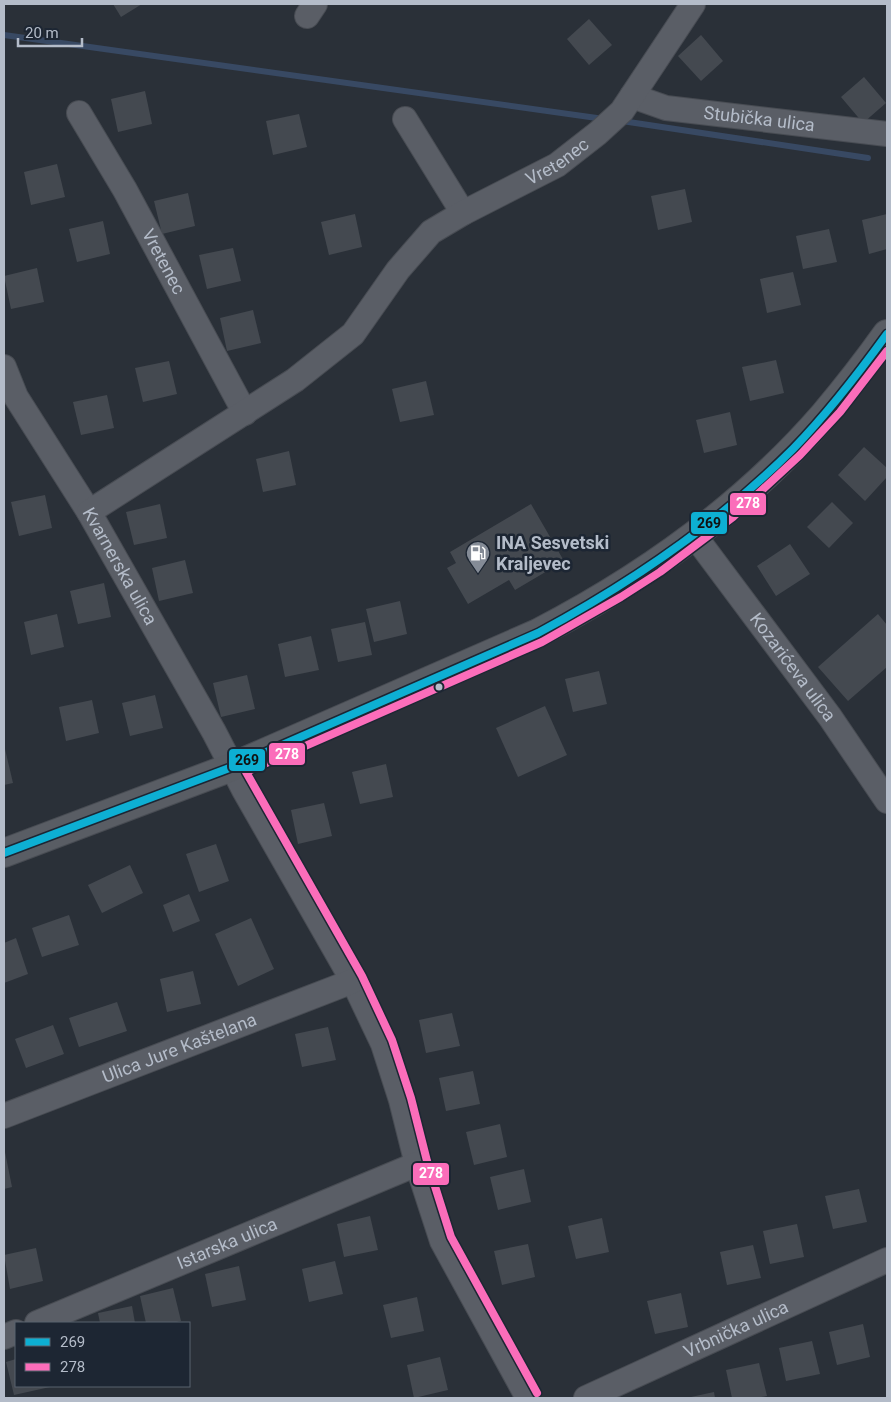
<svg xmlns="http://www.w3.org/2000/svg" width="891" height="1402" font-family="Roboto,sans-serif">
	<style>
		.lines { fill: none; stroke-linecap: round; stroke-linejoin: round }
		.stream { stroke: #384963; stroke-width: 6 }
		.building { fill: #444950 }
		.street-casing { stroke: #484c53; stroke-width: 26 }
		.secondary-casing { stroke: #484c53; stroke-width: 30 }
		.street { stroke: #5a5e66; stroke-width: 24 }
		.secondary { stroke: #595d64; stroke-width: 28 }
		.bus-1-casing { stroke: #1d2633; stroke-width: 11 }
		.bus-2-casing { stroke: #1d2633; stroke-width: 11 }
		.bus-1 { stroke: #0dafd3; stroke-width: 8 }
		.bus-2 { stroke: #fb6dba; stroke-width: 8 }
		.bus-dot { fill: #b4bcc9; stroke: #1d2633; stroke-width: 2 }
		.labels { text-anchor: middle; stroke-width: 5; stroke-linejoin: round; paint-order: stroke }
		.street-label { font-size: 18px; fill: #b4bcc9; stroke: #1d2633 }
		.poi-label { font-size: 18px; font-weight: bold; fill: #b4bcc9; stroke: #1d2633; text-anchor: start }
		.line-badge { stroke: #1d2633; stroke-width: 2 }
		.badge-label { font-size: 14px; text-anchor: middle; font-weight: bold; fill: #fff }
		.pale-badge-label { font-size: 14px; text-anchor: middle; font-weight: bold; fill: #111 }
	</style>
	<rect width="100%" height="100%" fill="#2a3038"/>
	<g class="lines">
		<g class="stream">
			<polyline points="4,35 604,119"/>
			<polyline points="622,121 868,158"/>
		</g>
	</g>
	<g class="building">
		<polygon points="113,4 142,4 121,17"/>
		<polygon points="589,19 612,45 589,65 567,39"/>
		<polygon points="701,35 723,61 701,81 678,56"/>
		<polygon points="864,77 886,103 863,123 841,97"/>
		<polygon points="145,91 152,124 118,132 111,99"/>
		<polygon points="299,114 307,147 273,155 266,121"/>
		<polygon points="57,164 65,197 31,205 24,172"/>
		<polygon points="685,189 692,222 658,230 651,196"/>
		<polygon points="188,193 195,226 162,234 154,201"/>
		<polygon points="355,214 362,247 329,255 321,222"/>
		<polygon points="887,214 887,249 869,254 862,220"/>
		<polygon points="103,221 110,254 77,262 69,229"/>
		<polygon points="829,229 837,262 803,269 796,236"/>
		<polygon points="233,248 241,281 207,289 199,255"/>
		<polygon points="37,268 44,302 11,309 4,276"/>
		<polygon points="793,272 801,305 767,313 760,279"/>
		<polygon points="253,310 261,343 227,351 220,318"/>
		<polygon points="776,360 784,393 750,401 742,367"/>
		<polygon points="169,361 177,394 143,402 135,368"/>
		<polygon points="426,381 434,415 400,422 392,389"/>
		<polygon points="107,395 114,428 81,435 73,402"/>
		<polygon points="730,412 737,445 704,453 696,420"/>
		<polygon points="864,447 887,468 887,477 865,501 838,475"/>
		<polygon points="289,451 296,485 263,492 256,459"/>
		<polygon points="45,495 52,528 19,536 11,502"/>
		<polygon points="832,502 853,523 829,548 807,527"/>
		<polygon points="160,504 167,538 134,545 126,512"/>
		<polygon points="531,504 564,561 515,590 509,580 468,604 447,568 456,563 450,552"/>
		<polygon points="790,544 810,574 776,596 757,566"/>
		<polygon points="185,560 193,593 159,601 152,568"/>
		<polygon points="104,583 111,617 78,624 70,591"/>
		<polygon points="400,601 407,634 374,642 366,609"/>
		<polygon points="57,614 64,647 31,655 24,622"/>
		<polygon points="878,614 887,625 887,667 848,701 818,667"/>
		<polygon points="365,622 372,655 338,662 331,629"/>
		<polygon points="311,636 319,670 285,677 278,644"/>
		<polygon points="599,671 607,704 573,712 565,679"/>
		<polygon points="247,675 255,709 221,717 213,683"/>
		<polygon points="155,695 163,728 130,736 122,703"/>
		<polygon points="92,700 99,733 66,741 59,707"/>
		<polygon points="545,706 567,755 518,777 496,728"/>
		<polygon points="5,749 13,783 4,785 4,750"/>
		<polygon points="386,764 393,797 360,804 352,772"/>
		<polygon points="324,803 332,836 298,844 291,810"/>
		<polygon points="216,844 229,881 199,892 186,854"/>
		<polygon points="130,865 143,893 102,913 88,885"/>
		<polygon points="189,894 200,921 173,932 163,905"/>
		<polygon points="69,915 79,945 42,957 32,928"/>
		<polygon points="251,918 274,969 238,986 215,934"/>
		<polygon points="16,938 28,974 4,983 4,943"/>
		<polygon points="193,971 201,1004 167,1012 160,979"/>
		<polygon points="117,1002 127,1031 79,1047 69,1018"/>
		<polygon points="452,1013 460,1046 426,1053 419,1020"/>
		<polygon points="53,1025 64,1054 26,1068 15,1039"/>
		<polygon points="328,1027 336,1060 302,1067 295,1034"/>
		<polygon points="473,1071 480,1104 446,1111 439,1078"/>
		<polygon points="500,1124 507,1157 474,1165 466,1132"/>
		<polygon points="5,1152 12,1187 4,1189 4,1153"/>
		<polygon points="524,1169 531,1202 498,1210 490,1177"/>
		<polygon points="859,1189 867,1222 833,1229 825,1196"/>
		<polygon points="370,1216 378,1250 344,1257 337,1224"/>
		<polygon points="602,1218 609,1252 576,1259 568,1226"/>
		<polygon points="797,1224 804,1257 770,1264 763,1231"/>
		<polygon points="528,1244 535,1277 502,1285 494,1251"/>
		<polygon points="753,1245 761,1278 727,1285 720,1252"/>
		<polygon points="36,1248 43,1281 10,1289 4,1255"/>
		<polygon points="335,1261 343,1294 309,1302 302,1269"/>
		<polygon points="239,1266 246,1300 212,1307 205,1274"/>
		<polygon points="173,1288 181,1321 172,1323 146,1323 140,1296"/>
		<polygon points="681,1293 688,1327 655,1334 647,1301"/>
		<polygon points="417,1297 424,1331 391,1338 383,1305"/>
		<polygon points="132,1306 135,1323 100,1323 98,1313"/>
		<polygon points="863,1324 870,1357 837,1365 829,1332"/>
		<polygon points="812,1341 820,1374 786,1381 779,1348"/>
		<polygon points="440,1357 448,1390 414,1398 407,1365"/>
		<polygon points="16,1359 16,1386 50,1387 14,1395 6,1362"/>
		<polygon points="759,1363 767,1396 756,1398 732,1398 726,1370"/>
		<polygon points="714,1392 715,1398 691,1398 691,1397"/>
	</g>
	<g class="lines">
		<g class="street-casing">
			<g id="street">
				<polyline points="307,16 315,4"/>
				<path id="s1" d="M632 96 666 108 887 134"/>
				<path id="s2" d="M79 113 125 190 245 413"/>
				<polyline points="405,119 463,213"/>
				<path id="s3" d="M4 367 16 397 89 512 214 732 244 790 353 981 383 1044 401 1100 417 1164 442 1241 528 1398"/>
				<path id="s4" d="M89 512 295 380 353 334 398 270 431 232 463 213 557 165 598 133 622 111 693 4"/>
				<path id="s5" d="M694 535 830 717 887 801"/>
				<path id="s6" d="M4 1116 353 981"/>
				<path id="s7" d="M37 1323 417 1164"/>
				<polyline points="4,1337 16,1332"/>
				<path id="s8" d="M586 1398 887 1260"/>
			</g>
		</g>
		<g class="secondary-casing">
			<path id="secondary" d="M4 853 232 767 538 633C644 578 745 506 824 415 846 389 867 362 887 334"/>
		</g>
		<use href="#street" class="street"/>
		<use href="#secondary" class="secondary"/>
		<g class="bus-1-casing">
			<path id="bus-1" d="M4 853 232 767 538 633C631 583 718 524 793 449 828 413 858 374 887 334"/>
		</g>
		<g class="bus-2-casing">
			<polyline id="bus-2" points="537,1393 451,1237 427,1161 411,1098 392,1040 362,976 246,772 542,642 621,597 660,572 733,517 800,455 840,412 887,351"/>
		</g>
		<use href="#bus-1" class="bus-1"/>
		<use href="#bus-2" class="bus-2"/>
	</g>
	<defs>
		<g id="fuel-pin" transform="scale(1.25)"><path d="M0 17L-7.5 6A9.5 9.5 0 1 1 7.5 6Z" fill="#848b96" stroke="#1d2633"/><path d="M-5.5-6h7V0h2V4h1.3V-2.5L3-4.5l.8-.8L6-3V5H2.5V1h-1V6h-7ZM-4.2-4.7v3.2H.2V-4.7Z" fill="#fff"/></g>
	</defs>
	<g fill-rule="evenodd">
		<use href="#fuel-pin" x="478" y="553"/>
	</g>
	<circle class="bus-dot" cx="439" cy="687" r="4.5"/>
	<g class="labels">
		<g class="street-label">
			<text dy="6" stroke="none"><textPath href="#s1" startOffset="130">Stubička ulica</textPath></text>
			<text dy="6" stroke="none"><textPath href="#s4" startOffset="592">Vretenec</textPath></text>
			<text dy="6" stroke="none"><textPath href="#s2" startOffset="171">Vretenec</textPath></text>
			<text dy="6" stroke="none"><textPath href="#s3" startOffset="231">Kvarnerska ulica</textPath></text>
			<text dy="6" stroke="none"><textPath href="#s5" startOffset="165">Kozarićeva ulica</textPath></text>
			<text dy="6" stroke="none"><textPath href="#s6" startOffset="188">Ulica Jure Kaštelana</textPath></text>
			<text dy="6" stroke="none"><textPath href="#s7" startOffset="206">Istarska ulica</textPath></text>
			<text dy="6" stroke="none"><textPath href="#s8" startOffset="165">Vrbnička ulica</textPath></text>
		</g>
		<g class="poi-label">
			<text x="496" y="549">INA Sesvetski<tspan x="496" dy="21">Kraljevec</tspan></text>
		</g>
	</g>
	<g class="line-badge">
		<rect x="729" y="492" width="38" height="24" rx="5" fill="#fb6dba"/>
		<rect x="690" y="511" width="38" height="24" rx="5" fill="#0dafd3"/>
		<rect x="268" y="742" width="38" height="24" rx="5" fill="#fb6dba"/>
		<rect x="228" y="748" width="38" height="24" rx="5" fill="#0dafd3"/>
		<rect x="412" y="1162" width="38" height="24" rx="5" fill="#fb6dba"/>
	</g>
	<g class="badge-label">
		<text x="748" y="508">278</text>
		<text x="287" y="759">278</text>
		<text x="431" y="1178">278</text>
	</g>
	<g class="pale-badge-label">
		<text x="709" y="528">269</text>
		<text x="247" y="765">269</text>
	</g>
	<rect width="891" height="1402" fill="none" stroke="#b4bcc9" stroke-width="10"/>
	<rect x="15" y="1322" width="175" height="65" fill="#1d2633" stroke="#59626f"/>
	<rect x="25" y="1338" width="25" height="8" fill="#0dafd3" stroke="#59626f"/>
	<text x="60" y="1347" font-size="15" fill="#b4bcc9">269</text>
	<rect x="25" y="1363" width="25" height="8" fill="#fb6dba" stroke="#59626f"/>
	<text x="60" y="1372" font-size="15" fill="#b4bcc9">278</text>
	<path d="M18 38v8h64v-8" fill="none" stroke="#b4bcc9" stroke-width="2.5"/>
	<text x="25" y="38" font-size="15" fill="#b4bcc9" stroke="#1d2633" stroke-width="4" paint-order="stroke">20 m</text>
</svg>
